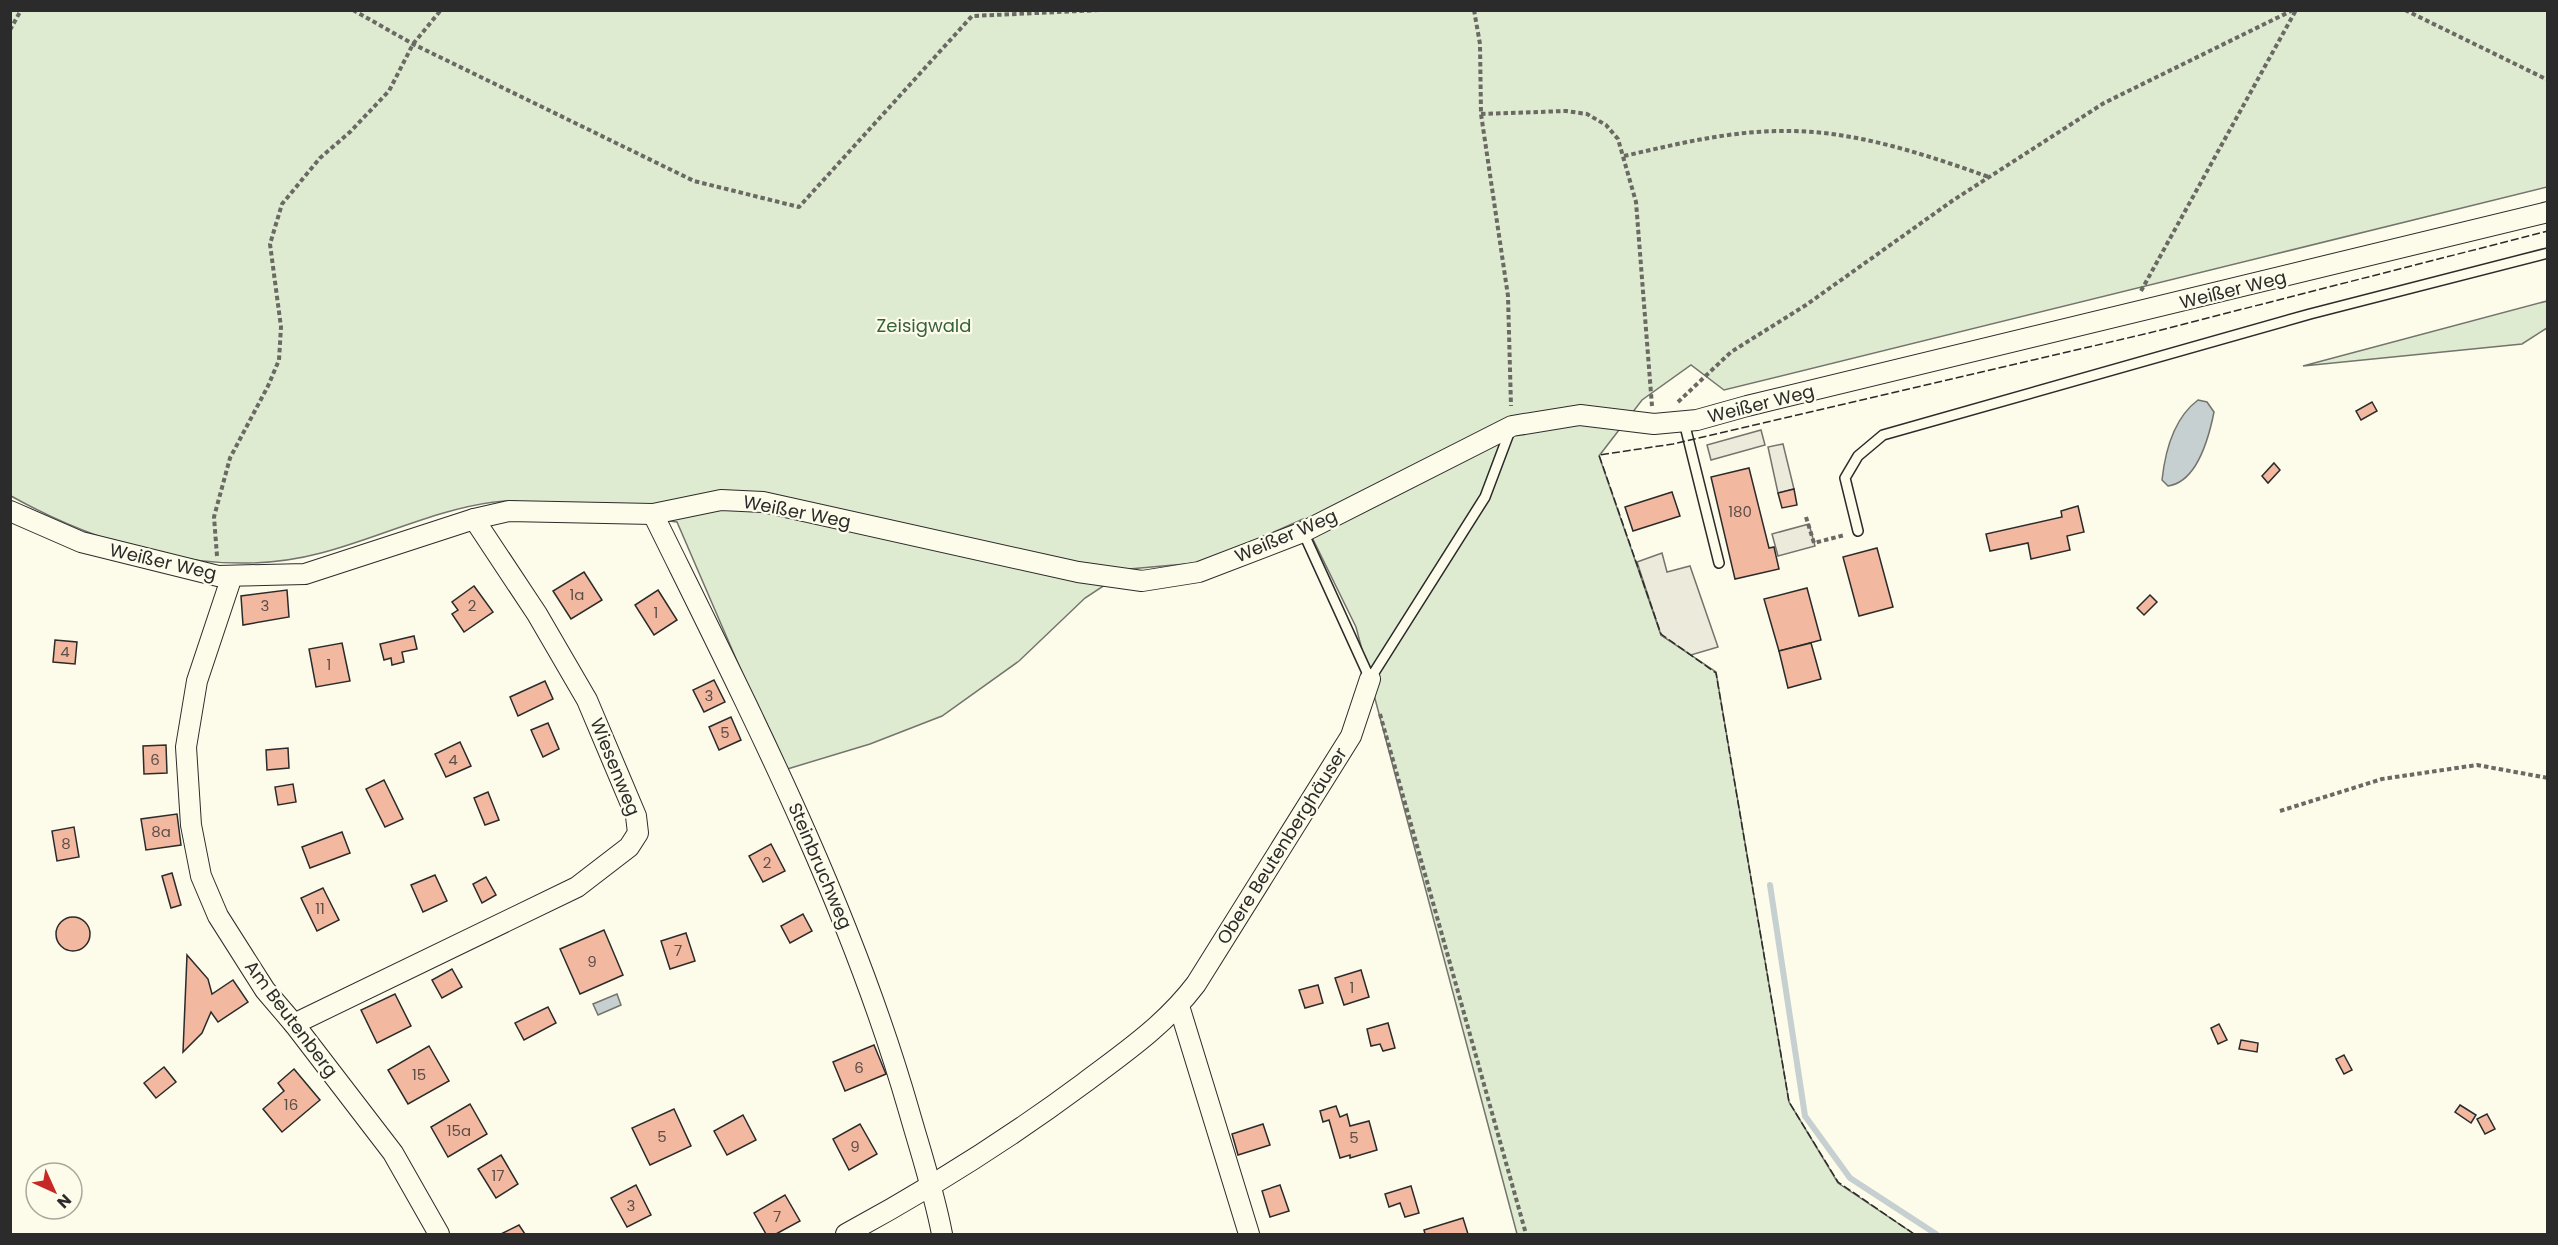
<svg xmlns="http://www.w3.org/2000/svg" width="2558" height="1245" font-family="Poppins,sans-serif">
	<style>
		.green { fill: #deebd1; stroke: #74746e; stroke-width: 1.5 }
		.parking { fill: #eceadb; stroke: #74746e; stroke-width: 1.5 }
		.water { fill: #c7d0d0; stroke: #74746e; stroke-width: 1.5 }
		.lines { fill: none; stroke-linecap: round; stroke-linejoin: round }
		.stream { stroke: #c7d0d0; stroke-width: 6 }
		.building { fill: #f2b8a0; stroke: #2b2b2b; stroke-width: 1.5 }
		.lane-casing { stroke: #2b2b2b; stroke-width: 12 }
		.street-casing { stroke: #2b2b2b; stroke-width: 22 }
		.path { stroke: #6a6964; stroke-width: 4; stroke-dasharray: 4.5 3; stroke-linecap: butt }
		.lane { stroke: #fdfbea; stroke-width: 9 }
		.street { stroke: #fdfbea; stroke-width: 20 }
		.fence { stroke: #2b2b2b; stroke-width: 1.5; stroke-dasharray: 8 3; stroke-linecap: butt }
		.labels { text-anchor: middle; stroke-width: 4.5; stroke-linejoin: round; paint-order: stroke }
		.number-label { font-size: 15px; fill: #5d4e48 }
		.street-label { font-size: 18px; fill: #2b2b2b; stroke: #fdfbea }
		.park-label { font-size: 18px; fill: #34623c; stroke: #fdfbea }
	</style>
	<rect width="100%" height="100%" fill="#fdfbea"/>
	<g class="green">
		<path d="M10 11H2547V187L1724 390 1691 365 1642 400 1599 456 1661 635 1716 672 1789 1102 1838 1183 1914 1234H1517L1356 627 1303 519 1208 562 1129 569 1085 598 1019 661 942 716 870 744 784 770 677 522C636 517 595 512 554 507 539 505 520 500 505 501 445 505 379 538 321 553 216 581 103 547 11 496Z"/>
		<polygon points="2547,301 2547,328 2522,344 2303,366"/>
	</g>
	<g class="parking">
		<polygon points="1761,430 1765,445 1711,460 1707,445"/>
		<polygon points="1783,444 1794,489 1778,493 1768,447"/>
		<polygon points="1809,524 1815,546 1778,556 1772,534"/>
		<polygon points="1662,553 1667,572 1690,566 1718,647 1691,655 1661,635 1637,562"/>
	</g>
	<g class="water">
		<path d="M2198 400 2207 402 2214 412C2209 437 2197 482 2168 486L2162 480C2165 452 2174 418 2198 400Z"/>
		<polygon points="617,994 621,1005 598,1015 593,1004"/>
	</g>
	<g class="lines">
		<polyline class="stream" points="1770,885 1805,1116 1850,1178 1936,1234"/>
	</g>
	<g class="building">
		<polygon points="2372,402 2377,411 2361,420 2356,411"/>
		<polygon points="2274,463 2280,470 2268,483 2262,476"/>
		<polygon points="1749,468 1769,548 1774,547 1779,569 1735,579 1711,477"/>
		<polygon points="1794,489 1797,505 1782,508 1778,493"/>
		<polygon points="1672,492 1680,516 1633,531 1625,507"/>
		<polygon points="2078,506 2084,532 2067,536 2070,550 2031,559 2028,543 1990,551 1986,534 2062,517 2061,511"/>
		<polygon points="1877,548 1893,607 1859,616 1843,557"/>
		<polygon points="584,572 602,600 571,619 553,591"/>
		<polygon points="474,586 493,612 464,632 452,614 458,610 452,602"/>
		<polygon points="1807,588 1821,640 1779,651 1764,599"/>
		<polygon points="287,590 289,617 243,625 241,596"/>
		<polygon points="658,590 677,620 654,635 635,605"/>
		<polygon points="2150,595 2157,602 2144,615 2137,608"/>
		<polygon points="414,636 417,649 402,652 404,662 392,665 391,658 384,660 380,644"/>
		<polygon points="55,640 77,642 75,664 53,662"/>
		<polygon points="342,643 350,681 316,687 309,649"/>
		<polygon points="1811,643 1821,679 1788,688 1779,651"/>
		<polygon points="714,680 725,702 704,712 693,690"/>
		<polygon points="545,681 553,699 518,716 510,697"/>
		<polygon points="731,717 741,740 719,750 709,727"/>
		<polygon points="548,723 559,749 543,757 531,730"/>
		<polygon points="460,742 471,766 446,777 435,754"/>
		<polygon points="166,745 167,773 144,774 143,746"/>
		<polygon points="288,748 289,768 267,770 266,750"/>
		<polygon points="384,780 403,819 385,827 366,789"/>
		<polygon points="293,784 296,802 278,805 275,787"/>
		<polygon points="488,792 499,820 485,825 474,798"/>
		<polygon points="177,814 181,845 146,850 141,819"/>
		<polygon points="74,827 79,857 57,861 52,831"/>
		<polygon points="342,832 350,853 310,868 302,847"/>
		<polygon points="771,844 785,871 763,882 749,856"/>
		<polygon points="172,873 181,905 171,908 162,876"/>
		<polygon points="435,875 447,901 423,912 411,885"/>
		<polygon points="486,877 496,895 482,903 473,884"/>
		<polygon points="323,888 339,920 317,931 301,898"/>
		<polygon points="803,914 812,931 790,943 781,926"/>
		<circle cx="73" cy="934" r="17"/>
		<polygon points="604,930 623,975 580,994 560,949"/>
		<polygon points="686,933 695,961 670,969 661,941"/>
		<polygon points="187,955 208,979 212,994 233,980 248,1002 218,1022 211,1012 202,1033 183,1052"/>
		<polygon points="452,969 462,987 442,998 432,980"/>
		<polygon points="1361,970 1369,997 1344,1005 1335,978"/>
		<polygon points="1318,985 1323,1003 1305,1008 1299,990"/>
		<polygon points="395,994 411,1026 377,1043 361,1010"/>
		<polygon points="548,1007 556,1023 524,1040 515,1023"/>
		<polygon points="1388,1023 1395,1048 1383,1051 1380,1044 1371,1046 1367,1029"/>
		<polygon points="2219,1024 2227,1040 2218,1044 2211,1028"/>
		<polygon points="2241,1040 2258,1043 2257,1052 2239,1049"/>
		<polygon points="874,1045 886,1074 845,1091 833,1062"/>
		<polygon points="429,1046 449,1081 408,1104 388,1070"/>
		<polygon points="2344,1055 2352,1070 2344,1074 2336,1059"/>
		<polygon points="164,1067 176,1082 156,1098 144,1083"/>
		<polygon points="294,1069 320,1100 282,1132 263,1109 284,1091 278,1083"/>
		<polygon points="470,1104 487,1134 448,1157 431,1127"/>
		<polygon points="2460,1105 2476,1115 2471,1123 2455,1112"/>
		<polygon points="1336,1106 1340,1117 1347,1114 1350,1126 1369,1121 1377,1150 1350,1158 1350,1155 1340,1158 1329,1120 1323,1122 1320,1111"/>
		<polygon points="674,1109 691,1146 650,1165 632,1128"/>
		<polygon points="2487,1114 2495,1129 2485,1134 2477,1119"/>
		<polygon points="743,1115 756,1140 727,1155 714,1131"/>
		<polygon points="860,1124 877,1154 849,1170 833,1139"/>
		<polygon points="1263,1124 1270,1145 1238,1155 1232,1134"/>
		<polygon points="501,1155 518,1184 496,1198 478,1169"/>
		<polygon points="636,1185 651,1215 627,1227 611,1198"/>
		<polygon points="1280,1185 1289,1211 1270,1217 1262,1191"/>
		<polygon points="1411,1186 1419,1213 1405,1217 1400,1203 1389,1207 1385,1194"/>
		<polygon points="785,1195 800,1221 776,1234 766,1234 754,1213"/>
		<polygon points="1463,1218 1468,1234 1425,1234 1424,1230"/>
		<polygon points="519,1225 525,1234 501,1234"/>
	</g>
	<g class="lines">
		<g class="lane-casing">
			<g id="lane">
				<polyline points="1684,422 1719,563"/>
				<polyline points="1858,531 1845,478 1858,456 1883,435 2310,314 2548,253"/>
				<polyline points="1303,532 1370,679"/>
				<polyline points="1370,679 1485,497 1511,428"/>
			</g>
		</g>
		<g class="street-casing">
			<g id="street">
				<polyline points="10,511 81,542 218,576 305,574 474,519 509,511 653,514 721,500 763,502 1078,572 1142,581 1199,572 1303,532 1512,426 1580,415 1654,424 1697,420 1747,406 2548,212"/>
				<path d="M653 514C749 709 849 902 909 1111 921 1153 934 1192 942 1234"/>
				<polyline points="232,576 197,681 186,747 191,825 201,876 218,916 265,990 294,1024 393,1153 439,1234"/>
				<polyline points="1179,1006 1249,1234"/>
				<polyline points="294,1024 577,887 629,847 638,833 636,816 587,700 537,614 474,519"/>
				<path d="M846 1234C931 1188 1006 1141 1084 1083 1124 1053 1165 1025 1196 984L1351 736 1370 679"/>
			</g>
		</g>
		<g class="path">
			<polyline points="353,10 413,44 694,181 799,207 972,16 1101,10"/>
			<polyline points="1474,10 1480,44 1481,114 1508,296 1511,406"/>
			<polyline points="2405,10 2548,80"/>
			<polyline points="10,30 21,10"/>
			<polyline points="1481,114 1566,111 1587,114 1606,125 1618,139 1636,202 1652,406"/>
			<path d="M1624 156C1677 144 1729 131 1783 131 1853 130 1924 154 1989 177"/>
			<polyline points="2141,291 2296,10"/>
			<polyline points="1678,402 1731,352 1806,305 1952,201 2104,103 2293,10"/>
			<polyline points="1806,517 1814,543 1845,535"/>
			<polyline points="217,556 214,517 230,458 268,386 279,360 281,327 270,244 282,204 320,158 350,132 389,91 413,44 441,10"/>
			<polyline points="1380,714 1526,1234"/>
			<polyline points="2280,811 2382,779 2477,765 2548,778"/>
		</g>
		<use href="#lane" class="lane"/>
		<use href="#street" class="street"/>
		<polyline class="fence" points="1914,1234 1838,1182 1789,1102 1716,673 1661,634 1599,455 1673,444 2149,333 2548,231"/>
	</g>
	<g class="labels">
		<g class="number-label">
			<text x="1740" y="517">180</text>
			<text x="577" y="600">1a</text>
			<text x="265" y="611">3</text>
			<text x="472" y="611">2</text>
			<text x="656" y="618">1</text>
			<text x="65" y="657">4</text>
			<text x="329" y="670">1</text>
			<text x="709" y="701">3</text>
			<text x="725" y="738">5</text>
			<text x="155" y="765">6</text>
			<text x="453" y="765">4</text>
			<text x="161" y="837">8a</text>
			<text x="66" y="849">8</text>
			<text x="767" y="868">2</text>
			<text x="320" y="914">11</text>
			<text x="678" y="956">7</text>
			<text x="592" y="967">9</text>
			<text x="1352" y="993">1</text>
			<text x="859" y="1073">6</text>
			<text x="419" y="1080">15</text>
			<text x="291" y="1110">16</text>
			<text x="459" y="1136">15a</text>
			<text x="662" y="1142">5</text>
			<text x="1354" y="1143">5</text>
			<text x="855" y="1152">9</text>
			<text x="498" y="1181">17</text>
			<text x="631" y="1211">3</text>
			<text x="777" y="1222">7</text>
		</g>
		<g class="street-label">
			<text transform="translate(2233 290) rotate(-14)" y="6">Weißer Weg</text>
			<text transform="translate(1761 404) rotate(-14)" y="6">Weißer Weg</text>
			<text transform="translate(797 512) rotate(11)" y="6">Weißer Weg</text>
			<text transform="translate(1286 536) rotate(-23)" y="6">Weißer Weg</text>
			<text transform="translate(163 562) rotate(13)" y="6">Weißer Weg</text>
			<text transform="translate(615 767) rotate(68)" y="6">Wiesenweg</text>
			<text transform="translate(1282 846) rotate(-58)" y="6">Obere Beutenberghäuser</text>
			<text transform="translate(820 866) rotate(67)" y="6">Steinbruchweg</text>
			<text transform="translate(291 1019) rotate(53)" y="6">Am Beutenberg</text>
		</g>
		<g class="park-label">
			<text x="924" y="332">Zeisigwald</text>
		</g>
	</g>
	<rect width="2558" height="1245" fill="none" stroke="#2b2b2b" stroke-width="24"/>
	<g transform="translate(54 1191) rotate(135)"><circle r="28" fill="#fdfbea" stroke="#a9a89e" stroke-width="1.5"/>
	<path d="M0-4.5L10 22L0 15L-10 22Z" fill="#c62828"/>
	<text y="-9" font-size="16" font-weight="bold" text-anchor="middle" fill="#2b2b2b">N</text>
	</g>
</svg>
